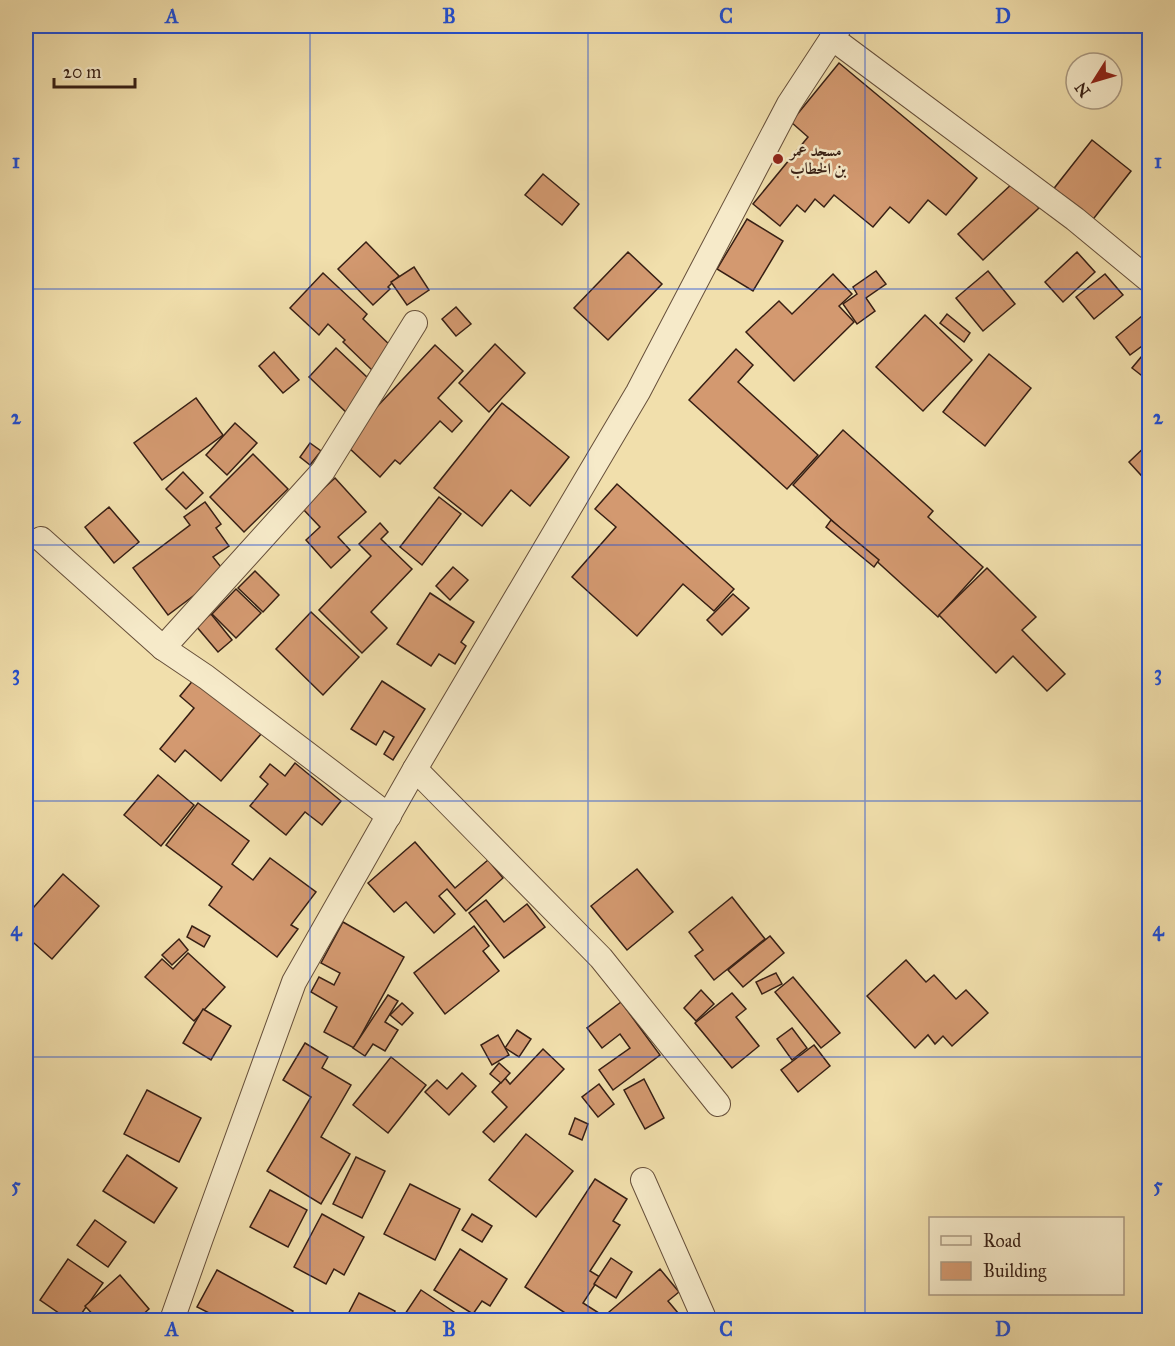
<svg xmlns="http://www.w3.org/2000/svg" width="1175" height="1346" font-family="'IM FELL Great Primer',Amiri,serif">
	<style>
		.building { fill: #d39970; stroke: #371f14; stroke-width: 1.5 }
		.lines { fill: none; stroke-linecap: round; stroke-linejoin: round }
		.minor-casing { stroke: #664f3a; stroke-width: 26 }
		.minor { stroke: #f6eac9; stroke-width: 24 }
		.grid { fill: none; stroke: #1d4ed8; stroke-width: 1.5; stroke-opacity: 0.55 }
		.poi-dot { fill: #8f2418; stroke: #f6eac9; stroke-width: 2 }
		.labels { text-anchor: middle; stroke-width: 5; stroke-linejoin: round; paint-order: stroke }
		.poi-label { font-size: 16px; font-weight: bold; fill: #371f14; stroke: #f6eac9; text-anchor: start }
		.neatline { fill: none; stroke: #1d4ed8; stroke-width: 2 }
		.grid-label { font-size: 20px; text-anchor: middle; font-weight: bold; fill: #1d4ed8 }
	</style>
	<rect width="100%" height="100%" fill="#f1dfac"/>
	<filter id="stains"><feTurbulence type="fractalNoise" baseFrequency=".00333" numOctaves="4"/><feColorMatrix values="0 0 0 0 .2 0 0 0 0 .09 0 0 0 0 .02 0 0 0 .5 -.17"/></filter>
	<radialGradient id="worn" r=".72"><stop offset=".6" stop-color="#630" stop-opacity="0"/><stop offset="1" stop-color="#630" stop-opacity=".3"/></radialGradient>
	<g class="building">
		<polygon points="839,63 977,178 946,215 928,200 909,223 890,207 873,227 834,195 824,207 815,199 805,212 797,205 780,226 753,204 808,137 791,122"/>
		<polygon points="1092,140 1131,171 1087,227 1048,196"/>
		<polygon points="543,174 579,204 562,225 525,195"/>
		<polygon points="1014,182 1039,208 983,260 958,234"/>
		<polygon points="747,219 783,241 753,291 717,269"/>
		<polygon points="366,242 399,276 388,287 390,289 373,305 338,269"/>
		<polygon points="628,252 662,284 608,340 574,308"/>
		<polygon points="1077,252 1095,272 1063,302 1045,282"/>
		<polygon points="414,267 429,290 407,305 391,282"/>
		<polygon points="876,271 886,284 866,298 875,311 857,324 843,304 857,294 853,287"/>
		<polygon points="988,271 1015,304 983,331 956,298"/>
		<polygon points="323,273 367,314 363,319 394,349 347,413 309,377 336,348 367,377 372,370 343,342 345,340 328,324 319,335 290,308"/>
		<polygon points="833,274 852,294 839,306 854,322 794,381 746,332 779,301 792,314"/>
		<polygon points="1105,274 1123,295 1094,319 1076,297"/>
		<polygon points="456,307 471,324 456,336 442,319"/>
		<polygon points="947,314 970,333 964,342 940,323"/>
		<polygon points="925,315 972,360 923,411 876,367"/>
		<polygon points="1142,316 1150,325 1150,340 1130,355 1116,337"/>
		<polygon points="495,344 525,373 489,412 459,383"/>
		<polygon points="435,345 463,371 438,398 462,421 452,432 440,421 400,464 395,460 380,477 347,446 357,428"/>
		<polygon points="736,349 753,365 738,382 818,455 787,489 689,400"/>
		<polygon points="1147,350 1150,352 1150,382 1132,368"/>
		<polygon points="274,352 299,380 283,393 259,366"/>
		<polygon points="989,354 1031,388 985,446 943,412"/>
		<polygon points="196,398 223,435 162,480 134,443"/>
		<polygon points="502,403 569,457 530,506 511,490 482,526 434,488"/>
		<polygon points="235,423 257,443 227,475 206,455"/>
		<polygon points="843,430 933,511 928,517 983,567 938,617 793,485"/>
		<polygon points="1150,442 1150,485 1129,462"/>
		<polygon points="310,443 321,451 310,465 300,457"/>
		<polygon points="253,454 288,489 244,532 210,497"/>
		<polygon points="183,472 203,493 186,509 166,489"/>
		<polygon points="335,478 366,512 338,537 350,550 331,568 306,540 320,527 302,508"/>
		<polygon points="617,484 734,589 714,611 683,584 637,636 572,577 616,527 595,509"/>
		<polygon points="439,497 461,514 422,565 400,547"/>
		<polygon points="205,502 221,524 216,528 229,546 213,557 225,572 168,615 133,568 190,525 184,517"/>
		<polygon points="109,507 139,542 114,563 85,527"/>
		<polygon points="831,520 879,560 874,567 826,527"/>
		<polygon points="380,523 388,532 381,539 412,569 371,612 387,628 362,653 319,610 371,556 359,544"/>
		<polygon points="453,567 468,580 450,600 436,586"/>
		<polygon points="987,568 1036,617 1022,630 1065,674 1047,691 1013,656 996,673 939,615"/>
		<polygon points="255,571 279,595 263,612 238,588"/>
		<polygon points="236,589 261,613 236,638 212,614"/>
		<polygon points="430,593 474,622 461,642 466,646 455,664 439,654 431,666 397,644"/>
		<polygon points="733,594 749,608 722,635 707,620"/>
		<polygon points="311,612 359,657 323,695 276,649"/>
		<polygon points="211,614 232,640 218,652 196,626"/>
		<polygon points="195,678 261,734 221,781 185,750 175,762 160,749 194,708 180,696"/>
		<polygon points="382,681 425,709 393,760 384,754 394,737 384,731 376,745 351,729"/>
		<polygon points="295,763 341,801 322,825 305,812 286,835 250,806 268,784 260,777 270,764 285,776"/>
		<polygon points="158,775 194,805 161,846 124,815"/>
		<polygon points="198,803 249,841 232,864 253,880 270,858 316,892 291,925 298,929 277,957 209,905 222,887 166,845"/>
		<polygon points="415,842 455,888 488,860 503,878 466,911 447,889 439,896 455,914 434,933 406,902 394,912 368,883"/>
		<polygon points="637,869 673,912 627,950 591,906"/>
		<polygon points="63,874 99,906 52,959 26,936 26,916"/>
		<polygon points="732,897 765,939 714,980 695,956 703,950 689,932"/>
		<polygon points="486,900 504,922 527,904 545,927 504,958 469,913"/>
		<polygon points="343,922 404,957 354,1048 324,1032 337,1007 311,992 319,977 334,985 340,973 321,963"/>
		<polygon points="192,926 210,936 204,947 187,937"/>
		<polygon points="474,926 489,946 483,951 499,971 445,1014 414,973"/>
		<polygon points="770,936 784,953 743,987 728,970"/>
		<polygon points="179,939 188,950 172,965 162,955"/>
		<polygon points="188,953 225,987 194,1021 145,977 162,959 173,969"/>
		<polygon points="906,960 926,982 934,975 956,999 966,990 988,1013 952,1046 943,1036 935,1044 928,1035 915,1048 867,996"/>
		<polygon points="776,973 782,984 762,994 756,982"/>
		<polygon points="793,977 840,1033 821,1048 775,992"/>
		<polygon points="701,990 714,1004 696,1021 684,1008"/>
		<polygon points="732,993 746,1009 736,1017 759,1046 732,1068 695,1023"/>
		<polygon points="388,995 398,1001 385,1022 398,1030 385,1051 373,1044 365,1056 353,1048"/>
		<polygon points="621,1002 660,1055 613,1090 599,1070 630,1048 620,1034 602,1048 587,1028"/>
		<polygon points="402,1003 413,1013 402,1025 390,1015"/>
		<polygon points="203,1009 231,1026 211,1060 183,1043"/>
		<polygon points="792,1028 807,1048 792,1060 777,1039"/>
		<polygon points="517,1030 531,1039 519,1057 505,1048"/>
		<polygon points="498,1035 509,1055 492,1065 481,1045"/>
		<polygon points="305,1043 328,1057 322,1068 351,1085 321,1137 350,1154 321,1204 267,1171 311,1097 283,1080"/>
		<polygon points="814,1045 830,1066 798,1092 781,1070"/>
		<polygon points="543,1049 564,1069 494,1142 483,1132 507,1107 492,1092 505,1078 510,1084"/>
		<polygon points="391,1057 426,1085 388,1133 353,1105"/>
		<polygon points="499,1063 510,1073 501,1083 490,1074"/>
		<polygon points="462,1073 476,1086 449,1115 425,1092 437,1080 447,1089"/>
		<polygon points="644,1079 664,1118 645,1129 624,1090"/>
		<polygon points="599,1084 614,1104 598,1117 582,1097"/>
		<polygon points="147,1090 201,1118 179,1162 124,1134"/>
		<polygon points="575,1118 588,1124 582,1140 569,1134"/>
		<polygon points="526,1134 573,1171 536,1217 489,1180"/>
		<polygon points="127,1155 177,1188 154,1223 103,1191"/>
		<polygon points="356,1157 385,1171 362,1218 333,1204"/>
		<polygon points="595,1179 627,1199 613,1221 620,1225 590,1271 600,1277 583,1303 602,1315 598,1320 576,1320 525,1287"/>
		<polygon points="410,1184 460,1209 435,1260 384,1234"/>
		<polygon points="270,1190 307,1210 288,1247 250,1227"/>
		<polygon points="322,1214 364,1237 344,1275 334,1269 326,1284 294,1267"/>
		<polygon points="472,1214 492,1226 482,1242 462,1230"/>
		<polygon points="95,1220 126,1242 108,1267 77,1245"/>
		<polygon points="460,1249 507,1279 490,1306 482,1301 473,1314 434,1290"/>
		<polygon points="611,1258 632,1272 616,1298 594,1284"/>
		<polygon points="68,1259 103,1283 77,1320 69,1320 40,1300"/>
		<polygon points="660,1269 679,1292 668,1301 684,1320 616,1320 609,1312"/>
		<polygon points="217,1270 293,1311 287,1320 223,1320 197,1307"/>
		<polygon points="120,1275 149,1309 139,1318 141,1320 98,1320 85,1306"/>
		<polygon points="421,1290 466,1320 401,1320"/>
		<polygon points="359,1293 395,1311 391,1320 345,1320"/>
	</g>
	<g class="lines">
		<g class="minor-casing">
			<g id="minor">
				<polyline points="832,38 1075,219 1150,281"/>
				<polyline points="41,539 163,648 206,677 389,816"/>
				<polyline points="163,648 323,471 415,323"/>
				<polyline points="415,769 601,958 718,1104"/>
				<polyline points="643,1180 703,1316 701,1320"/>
				<polyline points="172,1320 201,1238 294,982 415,769 638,392 789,104 840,26"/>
			</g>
		</g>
		<use href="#minor" class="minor"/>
	</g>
	<path class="grid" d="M310 26V1320M588 26V1320M865 26V1320M26 289H1150M26 545H1150M26 801H1150M26 1057H1150"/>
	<circle class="poi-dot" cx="778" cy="159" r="6"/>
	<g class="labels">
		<g class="poi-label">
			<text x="790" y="156">مسجد عمر<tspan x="790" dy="18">بن الخطاب</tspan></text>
		</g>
	</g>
	<rect width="1175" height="1346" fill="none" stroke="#f1dfac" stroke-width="66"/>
	<rect x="929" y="1217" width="195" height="78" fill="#f6eac9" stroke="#aa9981" stroke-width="1.5"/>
	<rect x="941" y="1236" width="30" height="9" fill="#f6eac9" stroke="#aa9981" stroke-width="1.5"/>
	<text x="983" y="1247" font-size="18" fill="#371f14">Road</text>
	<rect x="941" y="1262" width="30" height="18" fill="#d39970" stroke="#aa9981" stroke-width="1.5"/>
	<text x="983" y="1277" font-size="18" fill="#371f14">Building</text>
	<g transform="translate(1094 81) rotate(233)"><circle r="28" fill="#f6eac9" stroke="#aa9981" stroke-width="1.5"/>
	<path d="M0-4.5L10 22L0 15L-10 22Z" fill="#8f2418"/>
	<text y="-9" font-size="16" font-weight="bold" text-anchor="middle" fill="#371f14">N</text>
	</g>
	<path d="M54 78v9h81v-9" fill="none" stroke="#371f14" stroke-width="3"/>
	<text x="63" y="78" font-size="18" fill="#371f14" stroke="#f6eac9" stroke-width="4.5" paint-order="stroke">20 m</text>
	<rect x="33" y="33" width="1109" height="1280" class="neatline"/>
	<g class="grid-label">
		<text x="172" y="23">A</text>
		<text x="449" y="23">B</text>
		<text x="726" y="23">C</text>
		<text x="1003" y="23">D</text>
		<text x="16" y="168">1</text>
		<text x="1158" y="168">1</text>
		<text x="16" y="424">2</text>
		<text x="1158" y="424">2</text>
		<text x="16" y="680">3</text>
		<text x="1158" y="680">3</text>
		<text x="16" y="936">4</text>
		<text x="1158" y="936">4</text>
		<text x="16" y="1192">5</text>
		<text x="1158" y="1192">5</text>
		<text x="172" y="1336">A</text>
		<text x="449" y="1336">B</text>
		<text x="726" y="1336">C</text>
		<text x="1003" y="1336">D</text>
	</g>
	<rect width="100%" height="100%" filter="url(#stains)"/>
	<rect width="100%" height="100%" fill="url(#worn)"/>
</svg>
